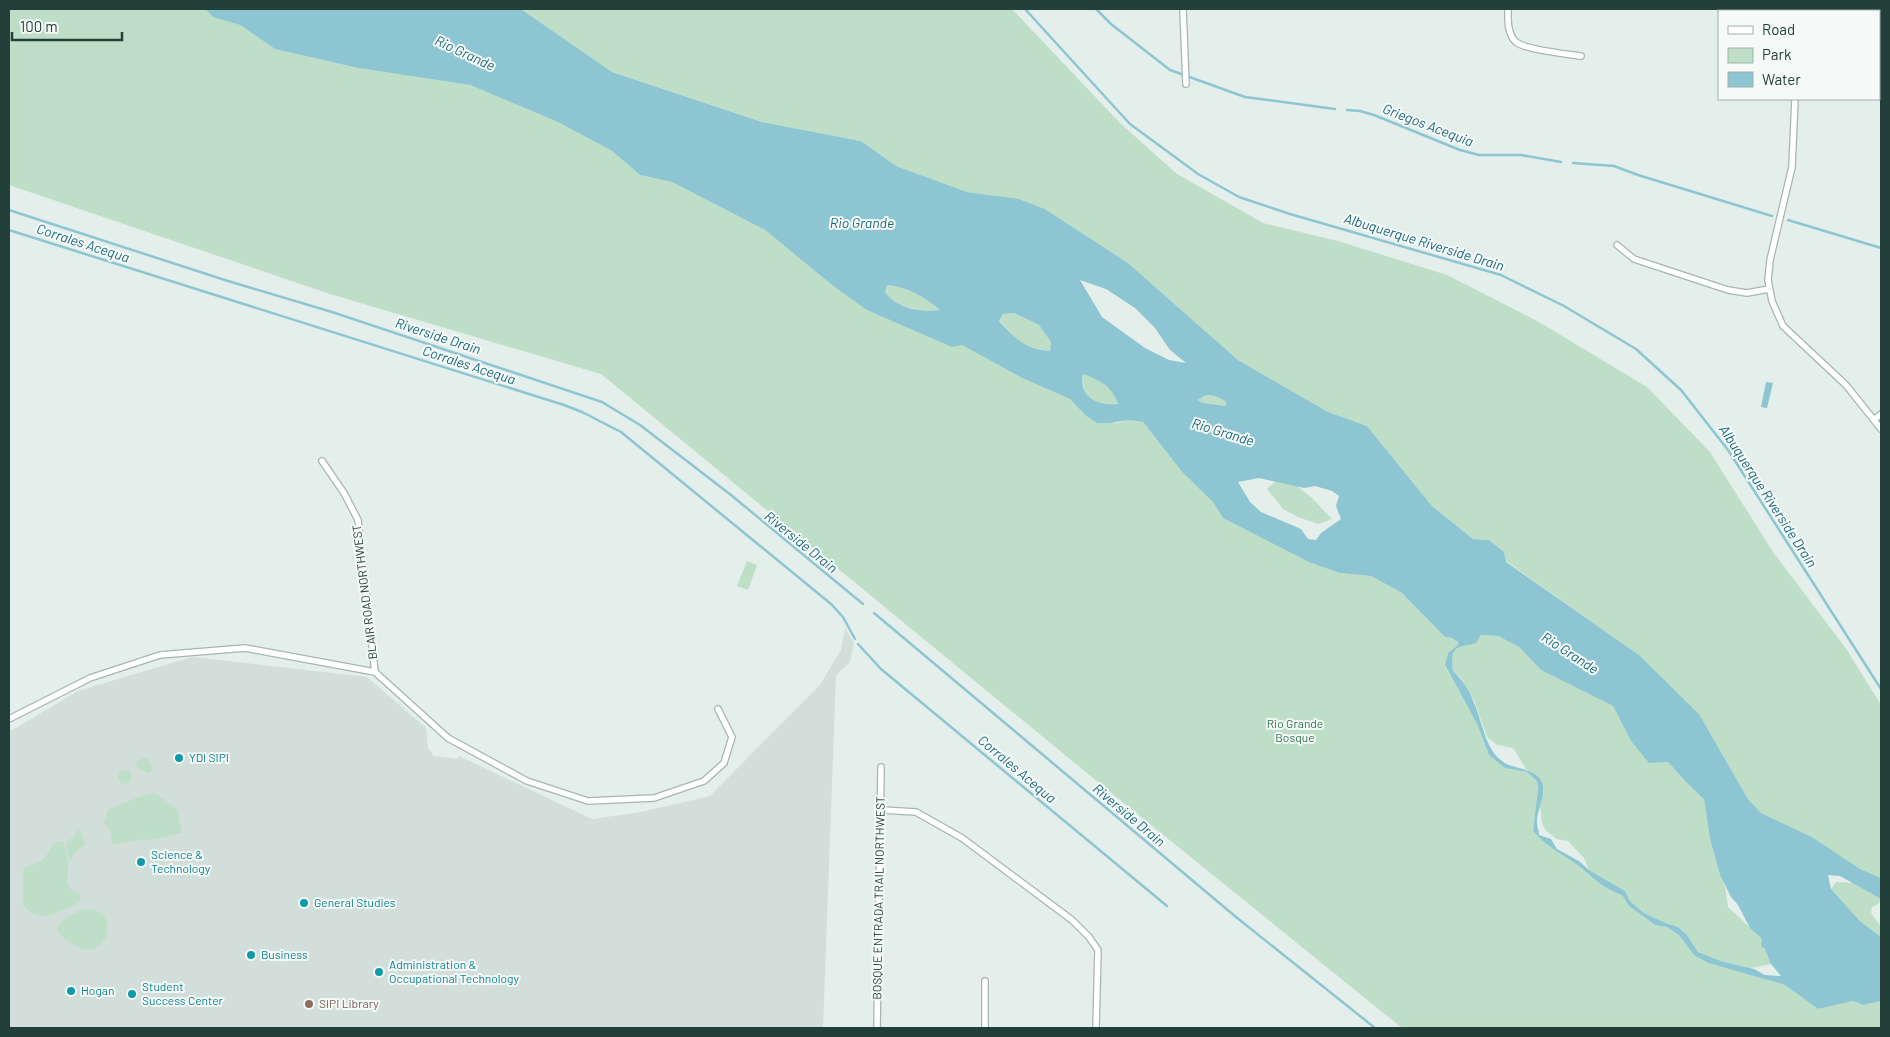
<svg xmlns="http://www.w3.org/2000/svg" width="1890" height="1037" font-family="Barlow,sans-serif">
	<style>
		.built { fill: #d2ded9 }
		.green { fill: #bedec7 }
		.water { fill: #8dc6d2; fill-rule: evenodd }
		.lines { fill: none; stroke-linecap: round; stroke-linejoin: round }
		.stream { stroke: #8dc6d2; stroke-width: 2.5 }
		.street-casing { stroke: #a6b6b1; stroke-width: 8 }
		.street { stroke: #fff; stroke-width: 5.5 }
		.culture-dot { fill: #0f9aa8; stroke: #f5faf8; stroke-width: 2 }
		.education-dot { fill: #8d6e63; stroke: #f5faf8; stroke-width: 2 }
		.labels { text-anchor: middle; stroke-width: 4; stroke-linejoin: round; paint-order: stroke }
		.street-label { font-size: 12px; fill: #233f39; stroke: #f5faf8 }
		.park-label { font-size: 12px; fill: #2e764b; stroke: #f5faf8 }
		.culture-label { font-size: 12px; fill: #0d838f; stroke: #f5faf8; text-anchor: start }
		.education-label { font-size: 12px; fill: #785e54; stroke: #f5faf8; text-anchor: start }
		.water-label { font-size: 14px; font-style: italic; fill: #1d6a7c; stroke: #f5faf8 }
	</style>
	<rect width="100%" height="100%" fill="#e4eeea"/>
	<polygon class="built" points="845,628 854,643 850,662 836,675 823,1028 9,1028 9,732 78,691 192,657 367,677 426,728 428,748 434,756 457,759 459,756 592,819 641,812 710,796 820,685 841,650"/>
	<g class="green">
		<path d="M9 9H205L213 17 240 25 275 49 358 68 470 85 558 122 612 151 640 175 672 182 765 230 832 285 962 345 1022 378 1070 399 1085 415 1117 423 1129 420 1143 422 1183 473 1213 502 1223 518 1340 573 1371 576 1402 593 1445 637 1452 638 1458 642V645L1448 653 1445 666 1477 724 1489 755 1505 768 1527 772 1537 781 1538 789 1533 831C1545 846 1564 855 1580 867 1595 879 1602 888 1622 895L1629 906 1655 925 1667 927 1679 935 1694 955 1708 963 1785 985 1818 1009 1853 1001 1863 1005 1881 1001V1028H1402L1104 787 601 374 330 294 9 185Z"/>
		<polygon points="521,9 1012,9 1120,123 1177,174 1263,223 1338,241 1447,275 1539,322 1647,387 1710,452 1773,552 1847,650 1881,705 1881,878 1860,869 1812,837 1761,813 1748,799 1699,714 1639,655 1506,561 1504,552 1489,540 1473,539 1432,506 1367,426 1328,412 1238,360 1128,263 1045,209 1019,199 967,192 896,166 861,141 762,122 612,72"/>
		<path d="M887 285C908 287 924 298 941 310 921 311 897 309 885 292Z"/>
		<path d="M1014 313 1039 325 1051 342 1050 351C1022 348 1017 340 999 320L1003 314Z"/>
		<path d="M1083 374C1101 380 1111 384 1118 404 1094 406 1082 399 1083 374Z"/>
		<path d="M1206 395C1214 395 1219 397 1226 402L1227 406 1204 403 1196 400Z"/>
		<polygon points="1276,481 1297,486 1313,499 1332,519 1318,524 1298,517 1283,509 1267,489"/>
		<polygon points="747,561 757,565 748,590 737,586"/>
		<path d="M1481 635 1498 636 1519 647 1541 670 1613 706 1631 741 1668 762 1687 783 1704 798 1710 839 1720 875 1725 886 1728 907 1762 939 1771 964 1751 968 1721 961 1698 952 1687 935 1678 927 1663 922 1644 913 1630 901 1625 891 1589 870 1584 858 1568 841 1557 839 1545 830 1542 822 1540 805 1544 790 1541 780 1526 769 1513 748 1497 745 1487 737 1474 700 1461 678 1453 671C1451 651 1450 652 1467 644 1472 642 1476 638 1481 635Z"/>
		<path d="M144 758C150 759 151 764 152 770L149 773H147L136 766 138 761Z"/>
		<circle cx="125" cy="777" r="7"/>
		<path d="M155 793 177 809 182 833 145 841 144 839 112 845C110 837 113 829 104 824L108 810 139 797Z"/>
		<polygon points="80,829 85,844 75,853 70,862 66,844"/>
		<path d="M59 841 64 843C65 850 69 860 68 867 67 883 65 887 81 896L80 902C60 910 42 928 23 905V870C28 864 36 865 42 860 49 855 50 845 59 841Z"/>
		<polygon points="1836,882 1853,883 1881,899 1878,904 1872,907 1871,913 1881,927 1881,937 1860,921 1831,889"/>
		<path d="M88 909C124 911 106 968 71 943 66 939 60 936 57 929 61 919 77 910 88 909Z"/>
	</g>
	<g class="water">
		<path d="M205 9H521L612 72 762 122 861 141 896 166 967 192 1019 199 1045 209 1128 263 1238 360 1328 412 1367 426 1432 506 1473 539 1489 540 1504 552 1506 562 1639 655 1699 714 1748 799 1761 813 1812 837 1860 869 1881 878V899L1840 876 1828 875 1831 889 1860 921 1881 937V1001L1863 1005 1853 1001 1818 1009 1785 985 1708 963 1694 955 1679 935 1667 927 1655 925 1629 906 1622 895C1602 888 1595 879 1580 867 1564 855 1545 846 1533 831L1538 789 1537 781 1527 772 1505 768 1489 755 1477 724 1445 665 1448 653 1458 645V642L1452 638 1445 637 1402 593 1371 576 1340 573 1309 562 1223 518 1213 502 1183 473 1143 422 1129 420 1109 423H1097L1085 415 1070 399 1022 378 962 345 952 347 867 310 832 285 765 230 672 182 640 175 612 151 558 122 470 85 358 68 275 49 240 25 213 17ZM1080 280 1106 289 1135 308 1155 328 1170 350 1186 363 1169 360 1145 348 1102 317ZM887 285C907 287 925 297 940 310 921 312 897 309 885 292ZM1014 313 1039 325 1051 342 1050 351C1024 349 1016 339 999 321L1003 314ZM1083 374C1100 380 1112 386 1118 404 1097 406 1079 397 1083 374ZM1206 395C1214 395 1219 397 1226 402V406L1204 403 1197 400ZM1259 478 1304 488 1315 486 1332 491 1339 496 1336 506 1341 519 1321 533 1316 540 1308 539 1301 529 1261 512 1250 502 1238 482ZM1481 635 1498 636 1519 647 1541 670 1613 706 1631 741 1649 763 1668 762 1687 783 1704 799 1710 839 1720 875 1731 897 1738 905 1750 928 1762 939 1761 946 1765 949 1771 964 1781 976 1765 975 1754 969 1721 961 1698 952 1687 935 1678 927 1663 922 1644 913 1630 901 1625 891 1589 870 1579 861 1557 849 1551 839 1539 835C1539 831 1537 827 1537 823 1536 810 1547 795 1542 782 1535 767 1513 770 1502 761 1485 749 1482 720 1474 703 1470 691 1462 679 1453 671 1450 647 1455 648 1476 643Z"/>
		<polygon points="1766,382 1773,383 1767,408 1761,407"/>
	</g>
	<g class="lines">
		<g class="stream">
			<polyline points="1025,9 1130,124 1198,174 1239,197 1290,214 1501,275 1564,306 1636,349 1681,390 1728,450 1881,689"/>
			<polyline points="1096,9 1111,24 1170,70 1245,97 1335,109"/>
			<polyline points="1347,110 1360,111 1374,115 1460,150 1479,155 1521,155 1561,162"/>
			<polyline points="1573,163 1614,166 1638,175 1772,216"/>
			<polyline points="9,210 228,281 332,312 602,402 640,425 731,495 863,604"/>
			<polyline points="1788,220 1881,248"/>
			<polyline points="9,230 564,405 582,412 621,432 831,604 843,617 855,639"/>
			<polyline points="874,613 1236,917 1375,1028"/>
			<polyline points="858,644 881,669 1167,906"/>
		</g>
		<g class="street-casing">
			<g id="street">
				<polyline points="1183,9 1186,84"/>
				<path d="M1508 9C1508 19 1507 34 1516 42 1526 50 1567 54 1581 56"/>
				<polyline points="1745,11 1745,9"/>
				<polyline points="1879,32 1881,32"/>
				<polyline points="1795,99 1792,167 1770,260 1768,280 1772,301 1783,326 1846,385 1881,429"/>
				<polyline points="1617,245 1634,259 1728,290 1747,293 1769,289"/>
				<polyline points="1875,419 1881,414"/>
				<polyline points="322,461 344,493 358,520 375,672"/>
				<polyline points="9,719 90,678 160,655 245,648 375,672 448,738 527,781 588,801 654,798 704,781 724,763 732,737 718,709"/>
				<polyline points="882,810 916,812 962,838 1072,920 1089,937 1098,950 1096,1028"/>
				<polyline points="877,1028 881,767"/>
				<polyline points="985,1028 985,981"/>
			</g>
		</g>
		<use href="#street" class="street"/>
	</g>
	<g class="culture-dot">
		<circle cx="179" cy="758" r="5"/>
		<circle cx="141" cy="862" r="5"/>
		<circle cx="304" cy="903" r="5"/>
		<circle cx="251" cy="955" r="5"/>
		<circle cx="379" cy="972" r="5"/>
		<circle cx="71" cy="991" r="5"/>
		<circle cx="132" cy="994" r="5"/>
	</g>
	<circle class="education-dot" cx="309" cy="1004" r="5"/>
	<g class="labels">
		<g class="street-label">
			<text transform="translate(365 592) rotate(-97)" y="4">BLAIR ROAD NORTHWEST</text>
			<text transform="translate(879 898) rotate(-89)" y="4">BOSQUE ENTRADA TRAIL NORTHWEST</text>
		</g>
		<g class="park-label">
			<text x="1295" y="728">Rio Grande<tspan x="1295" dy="14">Bosque</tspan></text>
		</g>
		<g class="culture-label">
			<text x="189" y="762">YDI SIPI</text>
			<text x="151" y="859">Science &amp;<tspan x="151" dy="14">Technology</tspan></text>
			<text x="314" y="907">General Studies</text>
			<text x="261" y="959">Business</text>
			<text x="389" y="969">Administration &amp;<tspan x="389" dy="14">Occupational Technology</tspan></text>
			<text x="142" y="991">Student<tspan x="142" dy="14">Success Center</tspan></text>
			<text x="81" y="995">Hogan</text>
		</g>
		<g class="education-label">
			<text x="319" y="1008">SIPI Library</text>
		</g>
		<g class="water-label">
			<text transform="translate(465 53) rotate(25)" y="5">Rio Grande</text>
			<text transform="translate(1428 125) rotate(21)" y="5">Griegos Acequia</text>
			<text x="862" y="228">Rio Grande</text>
			<text transform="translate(1424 242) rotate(17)" y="5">Albuquerque Riverside Drain</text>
			<text transform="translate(83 243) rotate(18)" y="5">Corrales Acequa</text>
			<text transform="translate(438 336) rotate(18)" y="5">Riverside Drain</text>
			<text transform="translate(469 365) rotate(18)" y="5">Corrales Acequa</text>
			<text transform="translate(1223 432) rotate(17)" y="5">Rio Grande</text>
			<text transform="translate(1768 496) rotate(57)" y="5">Albuquerque Riverside Drain</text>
			<text transform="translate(801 542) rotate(39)" y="5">Riverside Drain</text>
			<text transform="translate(1570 653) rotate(33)" y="5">Rio Grande</text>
			<text transform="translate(1017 769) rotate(40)" y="5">Corrales Acequa</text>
			<text transform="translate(1129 815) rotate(40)" y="5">Riverside Drain</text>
		</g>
	</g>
	<rect width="1890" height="1037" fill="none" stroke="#233f39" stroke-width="20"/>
	<rect x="1718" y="10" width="162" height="90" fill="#f5faf8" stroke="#a1afac"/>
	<rect x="1728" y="26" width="25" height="8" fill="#ffffff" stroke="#a1afac"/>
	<text x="1762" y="35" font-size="15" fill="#233f39">Road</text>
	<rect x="1728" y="48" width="25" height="15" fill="#bedec7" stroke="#a1afac"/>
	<text x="1762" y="60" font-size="15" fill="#233f39">Park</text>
	<rect x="1728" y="72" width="25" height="15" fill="#8dc6d2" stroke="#a1afac"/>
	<text x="1762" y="85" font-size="15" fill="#233f39">Water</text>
	<path d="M12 32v8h110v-8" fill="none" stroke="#233f39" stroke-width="2.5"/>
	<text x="20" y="32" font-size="15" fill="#233f39" stroke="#f5faf8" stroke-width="4" paint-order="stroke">100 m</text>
</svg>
